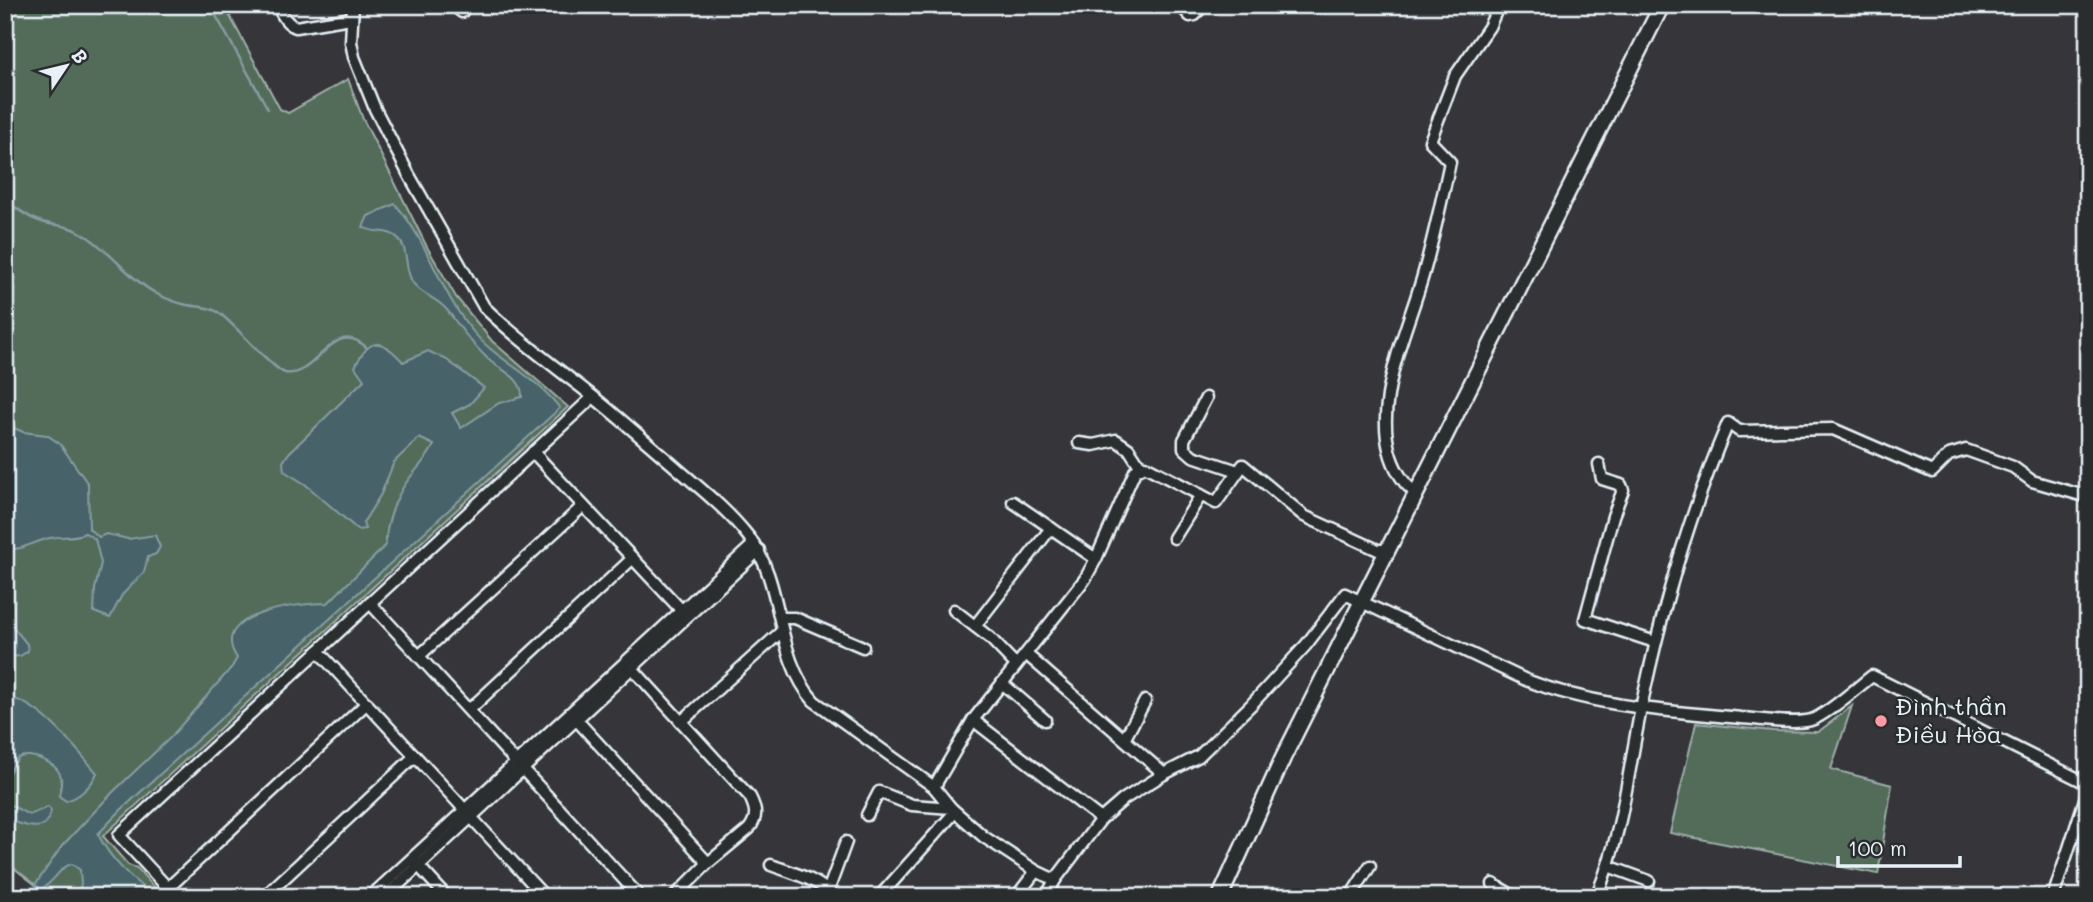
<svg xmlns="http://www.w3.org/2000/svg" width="2093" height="902" font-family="Mali,sans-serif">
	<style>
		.green { fill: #536c5a; stroke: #9eaea9; stroke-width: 2 }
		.water { fill: #466469; stroke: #879ca2; stroke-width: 2 }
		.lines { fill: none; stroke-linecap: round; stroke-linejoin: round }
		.stream { stroke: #879ca2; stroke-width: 2.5 }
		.minor-casing { stroke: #e8f1f8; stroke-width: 15 }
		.secondary-casing { stroke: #e8f1f8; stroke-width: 19 }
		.minor { stroke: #2a2d2e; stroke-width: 10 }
		.secondary { stroke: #2a2d2e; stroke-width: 14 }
		.poi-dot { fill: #ff9aa2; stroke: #2a2d2e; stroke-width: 2.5 }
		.labels { text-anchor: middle; stroke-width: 5; stroke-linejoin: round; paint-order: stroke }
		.poi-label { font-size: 24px; fill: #e8f1f8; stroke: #2a2d2e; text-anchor: start }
	</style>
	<rect width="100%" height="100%" fill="#36363a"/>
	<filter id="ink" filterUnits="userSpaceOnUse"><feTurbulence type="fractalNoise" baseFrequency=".0143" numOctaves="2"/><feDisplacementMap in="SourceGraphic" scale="14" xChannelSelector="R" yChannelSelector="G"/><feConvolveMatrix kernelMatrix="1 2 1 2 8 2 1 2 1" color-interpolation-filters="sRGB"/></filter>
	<g filter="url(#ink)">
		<g class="green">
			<polygon points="5,5 224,5 280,109 288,113 348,79 363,119 427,247 456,297 492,341 568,407 103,836 128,865 137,868 163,897 51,897 5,861"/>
			<polygon points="1852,706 1831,769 1892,785 1878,874 1670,833 1696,723 1773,731 1818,732"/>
		</g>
		<g class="water">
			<path d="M395 204C427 239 440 292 471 329 487 350 509 362 529 378 541 387 551 397 560 408L121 810 98 834C110 860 133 880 155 897L78 895 81 884 80 870 72 864C60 866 54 883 41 889L35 885 62 846 113 792 170 738 232 667 237 658C206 612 303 603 328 603L386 545C385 529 393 505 401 491 410 474 426 462 434 445L419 438 394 462 381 494 363 523 365 529 358 530 305 484 284 471 283 462 289 453 364 380 355 367C370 335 382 339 403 362L428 351 447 360 484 388 470 404 452 413 461 428 499 403 522 397C523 377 501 371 488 359 478 349 468 339 460 327 454 320 450 312 443 306 434 297 421 294 413 283 404 270 409 249 398 238 389 229 374 234 363 227L368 216Z"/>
			<path d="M5 424 23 432 47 435 60 444 88 484 89 529 99 537 106 534 128 539 155 535 160 547 156 554 148 557 144 572 122 595 110 618 94 612 95 589 101 563 95 539 85 533C73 539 63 535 50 538 34 541 23 551 5 549Z"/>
			<polygon points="5,617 27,644 28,651 20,656 5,657"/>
			<path d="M5 697C39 700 75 748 97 773 91 786 80 797 66 801L59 796C60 790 62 784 61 778 59 763 30 751 18 758L5 779Z"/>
			<path d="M5 802 29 815 48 807 51 810C48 837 21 825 5 818Z"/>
		</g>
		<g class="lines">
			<g class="stream">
				<polyline points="210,5 268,109"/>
				<path d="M5 200C16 208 28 218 42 222 56 226 69 225 83 234 110 250 128 278 157 294 167 299 177 303 187 305 198 307 208 306 218 312 234 323 273 370 285 373 317 379 332 315 367 348"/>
			</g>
			<g class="minor-casing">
				<g id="minor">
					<path d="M277 5C282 14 286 24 296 27L351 18"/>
					<path d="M353 5 351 42 354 57 375 109 409 175 484 307C515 337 551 364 586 391 615 414 643 439 671 463 697 486 726 508 748 536 786 584 773 655 814 701L934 787 951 808 984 837 1036 871 1055 880"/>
					<polyline points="453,5 462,12"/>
					<polyline points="1180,5 1190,16 1195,15 1203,5"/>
					<polyline points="1206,398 1184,440 1184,448 1193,456 1238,471"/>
					<polyline points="1079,443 1093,445 1116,440 1129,449 1140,466"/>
					<polyline points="533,452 686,615"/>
					<polyline points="1599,464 1602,479 1621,485 1623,490 1613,516 1585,619 1655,642"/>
					<path d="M1417 493C1408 488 1404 482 1399 474 1364 416 1408 331 1424 272 1434 236 1442 199 1450 162L1430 141 1455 76 1489 27 1499 5"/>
					<polyline points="1013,502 1096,559"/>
					<polyline points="1174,538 1201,495"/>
					<polyline points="370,603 640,897"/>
					<polyline points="954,610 990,638 1016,665"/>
					<polyline points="780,618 795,618 863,647"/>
					<polyline points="975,626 1051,528"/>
					<polyline points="318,651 465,810"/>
					<polyline points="1026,654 1164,774"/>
					<polyline points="419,656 583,506"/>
					<path d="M632 668 750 797C756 809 758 817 749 829L708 863"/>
					<polyline points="1002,683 1045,720"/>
					<polyline points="469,710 633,558"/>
					<polyline points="573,716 708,863 674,897"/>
					<polyline points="973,720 1101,819"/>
					<polyline points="681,722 782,631"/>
					<polyline points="1125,738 1145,701"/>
					<polyline points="934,787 973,720 1085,579 1096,559 1135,471 1145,466 1216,503 1243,465 1304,516 1378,550 1388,550"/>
					<polyline points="867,815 879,792 912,805 951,808"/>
					<polyline points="471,817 545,897"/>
					<polyline points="415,862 447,897"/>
					<path d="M771 865C793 873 818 879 834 897"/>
					<polyline points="1608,866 1649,881"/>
					<polyline points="1493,884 1515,897"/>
					<polyline points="168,888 367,703"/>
					<polyline points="828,891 846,842"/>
					<polyline points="176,897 119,835 593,397"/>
					<polyline points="264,897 415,756"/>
					<polyline points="370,897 754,544"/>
					<polyline points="385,897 759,550"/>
					<polyline points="879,897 955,812"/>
					<polyline points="1016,897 1036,871"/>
					<path d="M1046 897 1055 880 1101 819 1124 799 1164 774 1199 756 1251 705 1306 645 1345 594 1526 680C1595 707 1668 711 1741 718 1761 719 1793 725 1811 720 1824 717 1859 686 1872 676L2088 784"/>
					<polyline points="1350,897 1370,866"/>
					<path d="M1596 897C1624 832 1629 762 1644 694 1664 601 1691 510 1728 423L1739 431 1833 429 1932 472 1949 455 1966 450 2013 467 2032 481 2088 497"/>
					<polyline points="2053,897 2088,790"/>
				</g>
			</g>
			<g class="secondary-casing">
				<polyline id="secondary" points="1220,897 1283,758 1662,5"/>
			</g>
			<use href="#minor" class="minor"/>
			<use href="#secondary" class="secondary"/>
		</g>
	</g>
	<circle class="poi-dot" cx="1881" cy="721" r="7"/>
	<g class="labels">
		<g class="poi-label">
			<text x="1895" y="715">Đình thần<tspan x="1895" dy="28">Điều Hòa</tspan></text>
		</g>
	</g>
	<rect width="2093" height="902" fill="none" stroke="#2a2d2e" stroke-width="28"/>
	<rect x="14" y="14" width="2065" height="874" fill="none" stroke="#e8f1f8" stroke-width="2.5" filter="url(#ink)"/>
	<g transform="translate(66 66) rotate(55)" stroke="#2a2d2e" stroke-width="5" paint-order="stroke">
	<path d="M0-5L12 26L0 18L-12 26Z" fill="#e8f1f8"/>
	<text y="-10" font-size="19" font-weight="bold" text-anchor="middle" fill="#e8f1f8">B</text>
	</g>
	<path d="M1838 856v10h122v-10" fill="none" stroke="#e8f1f8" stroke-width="3.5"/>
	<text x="1848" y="856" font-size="21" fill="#e8f1f8" stroke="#2a2d2e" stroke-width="5" paint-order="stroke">100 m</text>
</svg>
